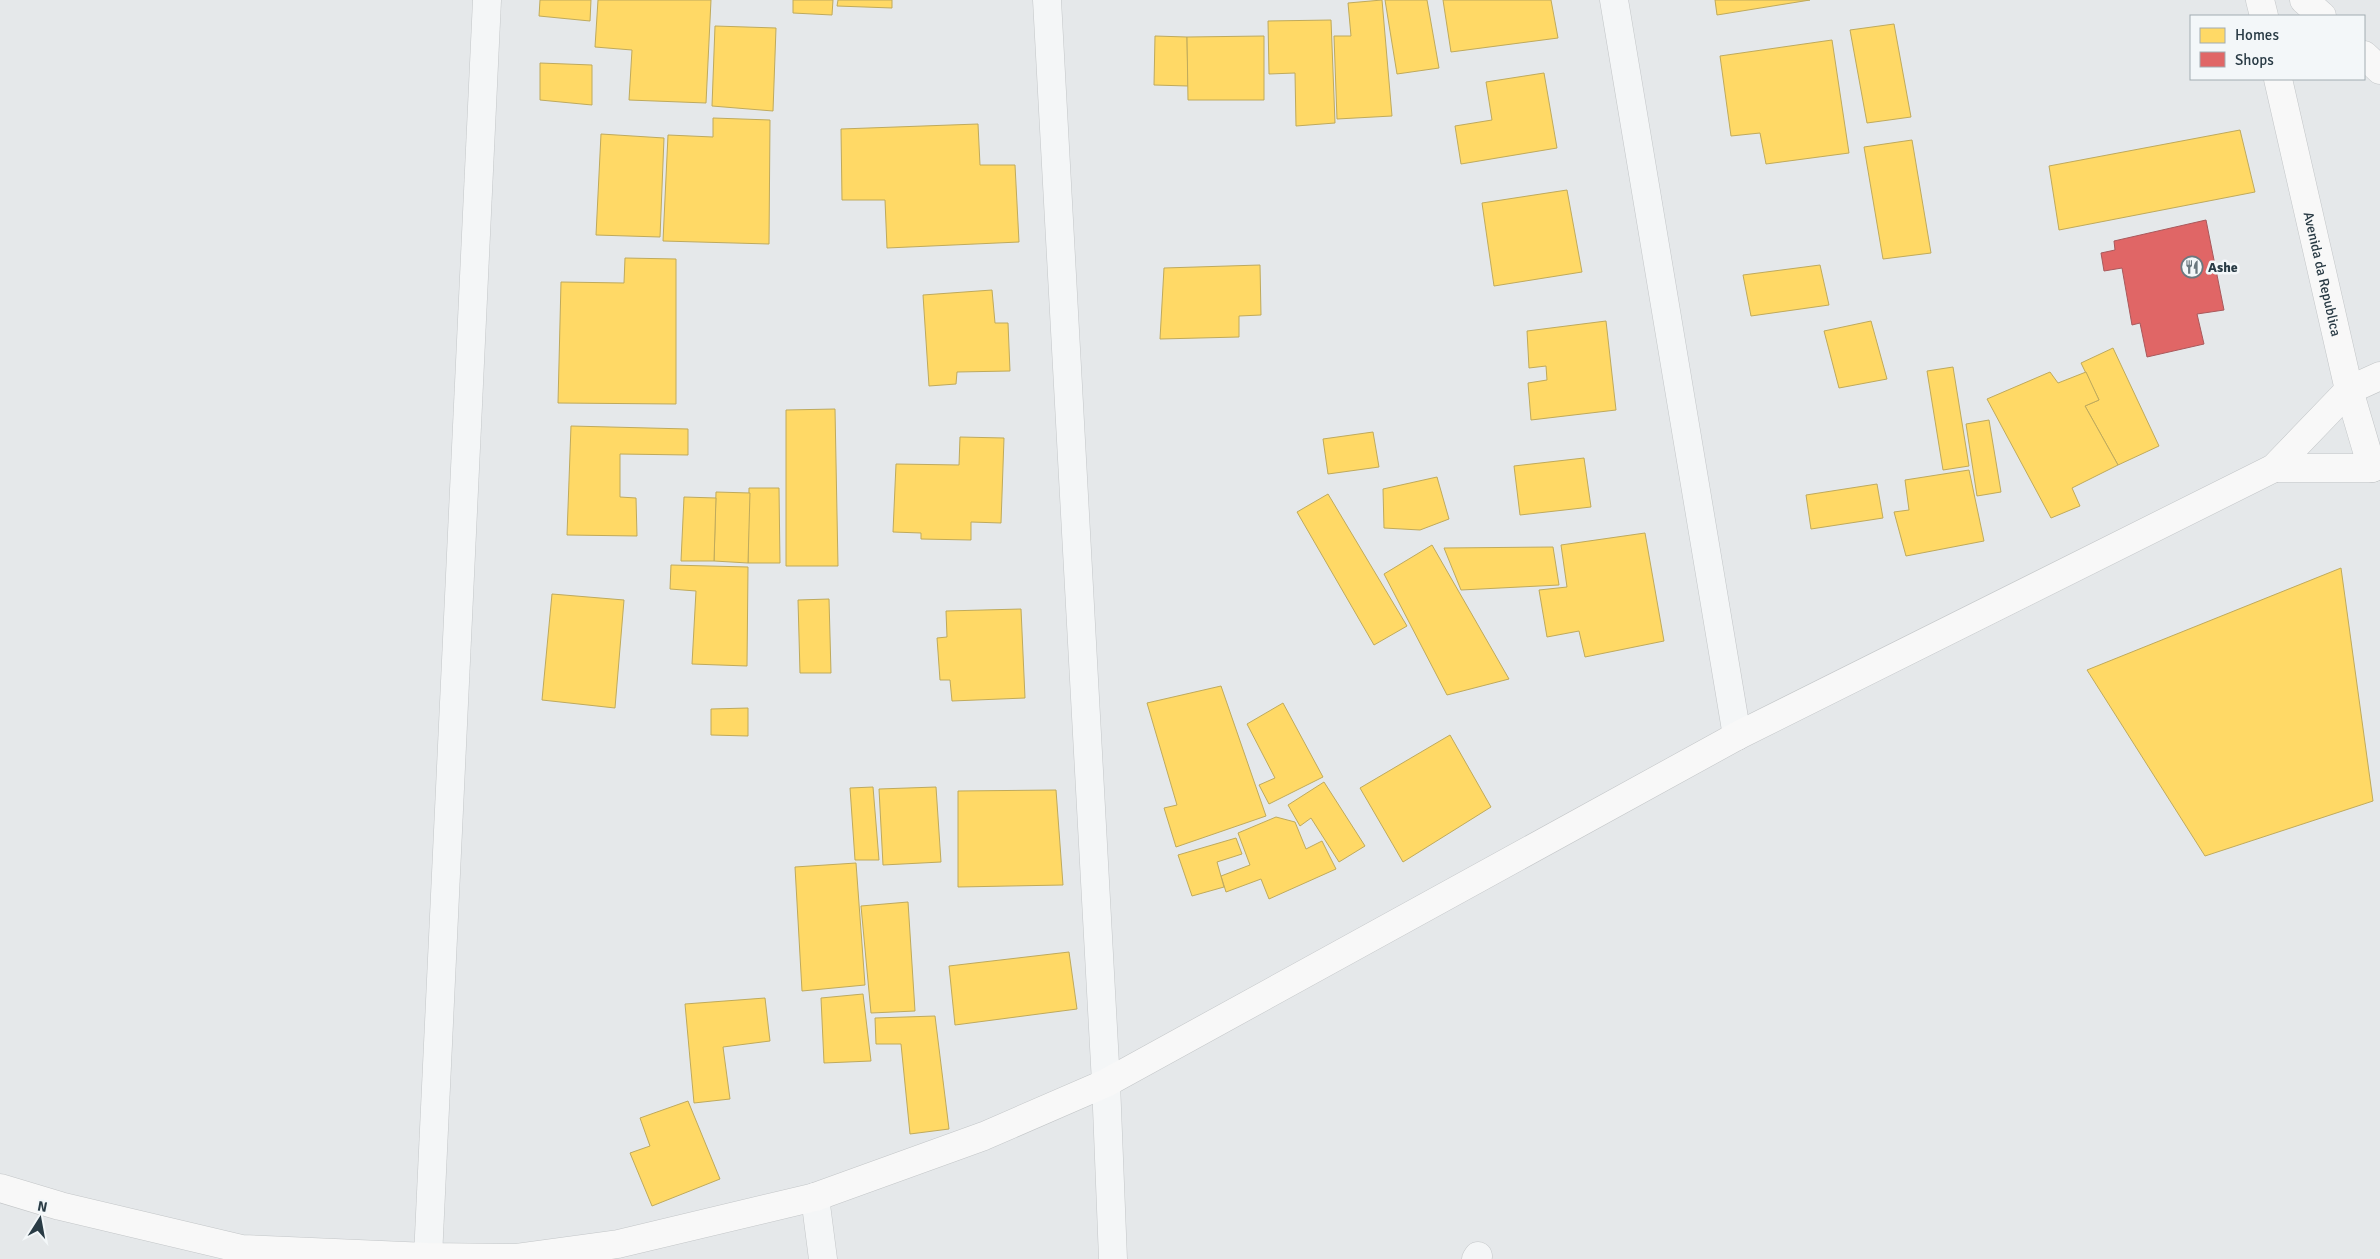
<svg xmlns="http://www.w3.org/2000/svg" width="2380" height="1259" font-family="Signika,sans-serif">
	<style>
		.homes { fill: #ffd966; stroke: #bfaa5c }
		.shops { fill: #e06666; stroke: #a9595c }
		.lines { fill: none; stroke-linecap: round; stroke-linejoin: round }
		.street-casing { stroke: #c3c6c8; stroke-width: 29 }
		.secondary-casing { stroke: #c3c6c8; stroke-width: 29 }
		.street { stroke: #f4f6f7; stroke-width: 28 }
		.secondary { stroke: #f8f8f8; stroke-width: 28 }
		.labels { text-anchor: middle; stroke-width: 5; stroke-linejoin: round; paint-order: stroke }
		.poi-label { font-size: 14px; font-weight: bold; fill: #293b45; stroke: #f3f7f9; text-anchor: start }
		.street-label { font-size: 14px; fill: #293b45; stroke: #f3f7f9 }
	</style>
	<rect width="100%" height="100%" fill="#e5e8ea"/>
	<g class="homes">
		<polygon points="540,0 591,0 590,21 539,16"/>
		<polygon points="598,0 711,0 706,103 629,100 632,50 595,47"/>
		<polygon points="793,0 833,0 832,15 793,13"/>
		<polygon points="838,0 892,0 892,8 837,6"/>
		<polygon points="1382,0 1392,116 1337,119 1334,36 1351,36 1348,3"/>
		<polygon points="1385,0 1427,0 1439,68 1397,74"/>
		<polygon points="1443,0 1551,0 1558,38 1451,52"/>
		<polygon points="1715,0 1810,0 1717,15"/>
		<polygon points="1331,20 1335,123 1296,126 1295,73 1269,74 1268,21"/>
		<polygon points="1894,24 1911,117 1867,123 1850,30"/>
		<polygon points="715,26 776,28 773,111 712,106"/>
		<polygon points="1155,36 1187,37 1188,86 1154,85"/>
		<polygon points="1264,36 1264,100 1188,100 1187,37"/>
		<polygon points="1832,40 1849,153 1766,164 1760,133 1731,136 1720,56"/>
		<polygon points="540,63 592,65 592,105 540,100"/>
		<polygon points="1544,73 1557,148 1461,164 1455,126 1492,120 1486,82"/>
		<polygon points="713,118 770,120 769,244 663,241 668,135 713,137"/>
		<polygon points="978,124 980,165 1015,165 1019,242 887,248 885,200 842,200 841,129"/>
		<polygon points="2240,130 2255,192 2059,230 2049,166"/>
		<polygon points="601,134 664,138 660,237 596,235"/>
		<polygon points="1912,140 1931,253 1883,259 1864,147"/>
		<polygon points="1567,190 1582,272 1494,286 1482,203"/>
		<polygon points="625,258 676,259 676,404 558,403 561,282 624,283"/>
		<polygon points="1260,265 1261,315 1239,316 1239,337 1160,339 1164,268"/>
		<polygon points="1820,265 1829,305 1751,316 1743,275"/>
		<polygon points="992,290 995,323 1008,323 1010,371 957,372 956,384 929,386 923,295"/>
		<polygon points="1606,321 1616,410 1531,420 1528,383 1547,380 1546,366 1529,368 1527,331"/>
		<polygon points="1871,321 1887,379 1839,388 1824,331"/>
		<polygon points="2113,348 2159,446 2118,465 2085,406 2099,400 2081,363"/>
		<polygon points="1953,367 1969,466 1943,470 1927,371"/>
		<polygon points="2050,372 2058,383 2086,372 2099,400 2085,406 2118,465 2072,488 2080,506 2051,518 1987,399"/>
		<polygon points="835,409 838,566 786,566 786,410"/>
		<polygon points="1989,420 2001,492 1977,496 1966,424"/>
		<polygon points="571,426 688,429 688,455 620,454 620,497 636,498 637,536 567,535"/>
		<polygon points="1373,432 1379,467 1328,474 1323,439"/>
		<polygon points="960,437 1004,438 1001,523 971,522 971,540 921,539 921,533 893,532 896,464 959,465"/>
		<polygon points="1584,458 1591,507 1520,515 1514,466"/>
		<polygon points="1969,470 1984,541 1906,556 1894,512 1909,510 1905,480"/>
		<polygon points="1437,477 1449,519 1420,530 1384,528 1383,489"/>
		<polygon points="1877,484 1883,518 1811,529 1806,495"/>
		<polygon points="749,488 779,488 780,563 748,563"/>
		<polygon points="716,492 750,493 748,563 714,561"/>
		<polygon points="1328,494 1407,626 1374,645 1297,512"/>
		<polygon points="684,497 716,498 714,561 681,561"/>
		<polygon points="1645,533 1664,641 1585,657 1579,631 1547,637 1539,590 1567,587 1561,545"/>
		<polygon points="1432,545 1509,679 1447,695 1384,574"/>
		<polygon points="1553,547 1559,585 1461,590 1444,548"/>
		<polygon points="671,565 748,567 747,666 692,664 696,591 670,589"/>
		<polygon points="2341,568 2373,801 2205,856 2087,670"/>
		<polygon points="552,594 624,600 615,708 542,700"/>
		<polygon points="829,599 831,673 800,673 798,600"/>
		<polygon points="1021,609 1025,698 952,701 950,680 940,680 937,638 947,637 946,611"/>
		<polygon points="1221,686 1266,816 1176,847 1164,808 1177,805 1147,703"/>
		<polygon points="1283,703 1323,777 1269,804 1259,785 1275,778 1247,724"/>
		<polygon points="748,708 748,736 711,735 711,709"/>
		<polygon points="1450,735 1491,807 1403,862 1360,788"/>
		<polygon points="1324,782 1365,846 1339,862 1311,818 1300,826 1288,805"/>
		<polygon points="873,787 879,860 855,860 850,788"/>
		<polygon points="936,787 941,862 883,865 879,789"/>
		<polygon points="1056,790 1063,885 958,887 958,791"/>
		<polygon points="1276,817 1295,822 1306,849 1322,841 1336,869 1269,899 1261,879 1226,892 1221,876 1250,865 1238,833"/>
		<polygon points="1236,838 1242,854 1217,862 1224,887 1192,896 1178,855"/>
		<polygon points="856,863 865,985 802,991 795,867"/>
		<polygon points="908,902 915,1011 871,1013 861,906"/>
		<polygon points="1069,952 1077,1009 955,1025 949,966"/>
		<polygon points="863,994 871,1061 824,1063 821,998"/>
		<polygon points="765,998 770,1041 723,1047 730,1099 694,1103 685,1004"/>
		<polygon points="935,1016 949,1129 910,1134 901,1044 876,1044 875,1018"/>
		<polygon points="688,1101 720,1179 652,1206 630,1153 650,1146 640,1118"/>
	</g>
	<polygon class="shops" points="2206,220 2224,310 2197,314 2204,344 2147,357 2140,323 2132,325 2122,268 2104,271 2101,253 2115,250 2114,241"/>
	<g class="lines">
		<g class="street-casing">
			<g id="street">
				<polyline points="1047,0 1106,1083 1113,1259"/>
				<polyline points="1614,0 1737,736"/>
				<polyline points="815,1197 823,1259"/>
				<polyline points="428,1257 487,0"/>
				<polyline points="1476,1259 1478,1256"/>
			</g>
		</g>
		<g class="secondary-casing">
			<g id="secondary">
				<polyline points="2260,0 2264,16"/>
				<polyline points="2304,0 2322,16"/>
				<polyline points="2364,55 2380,70"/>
				<path id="s1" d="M2278 79 2349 390 2372 468"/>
				<polyline points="2274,468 2372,468 2380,464"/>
				<polyline points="0,1188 60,1206 242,1249 428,1257 515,1258 618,1244 815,1197 984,1136 1106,1083 1737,736 2274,468 2349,390 2380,376"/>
			</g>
		</g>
		<use href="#street" class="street"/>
		<use href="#secondary" class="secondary"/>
	</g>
	<defs>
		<g id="restaurant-ring" transform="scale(1.125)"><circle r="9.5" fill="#f3f7f9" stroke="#6b787f" stroke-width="1.5"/><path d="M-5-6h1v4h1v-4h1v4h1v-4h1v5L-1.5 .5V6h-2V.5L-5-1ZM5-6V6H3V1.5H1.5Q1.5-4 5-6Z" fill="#6b787f"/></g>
	</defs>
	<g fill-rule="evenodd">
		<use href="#restaurant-ring" x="2192" y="267"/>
	</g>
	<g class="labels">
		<g class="poi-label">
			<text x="2208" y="272">Ashe</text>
		</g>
		<g class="street-label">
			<text dy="5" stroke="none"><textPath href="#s1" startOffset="200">Avenida da Republica</textPath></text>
		</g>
	</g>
	<rect x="2190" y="15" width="175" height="65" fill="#f3f7f9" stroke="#a2acb1"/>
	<rect x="2200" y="28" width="25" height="15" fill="#ffd966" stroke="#a2acb1"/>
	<text x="2235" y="40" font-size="15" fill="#293b45">Homes</text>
	<rect x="2200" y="52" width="25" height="15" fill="#e06666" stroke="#a2acb1"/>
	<text x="2235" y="65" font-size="15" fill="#293b45">Shops</text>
	<g transform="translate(40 1219) rotate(11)" stroke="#f3f7f9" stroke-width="4" paint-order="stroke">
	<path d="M0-4L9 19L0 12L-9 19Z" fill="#293b45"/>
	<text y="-8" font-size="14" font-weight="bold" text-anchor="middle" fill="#293b45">N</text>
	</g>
</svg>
